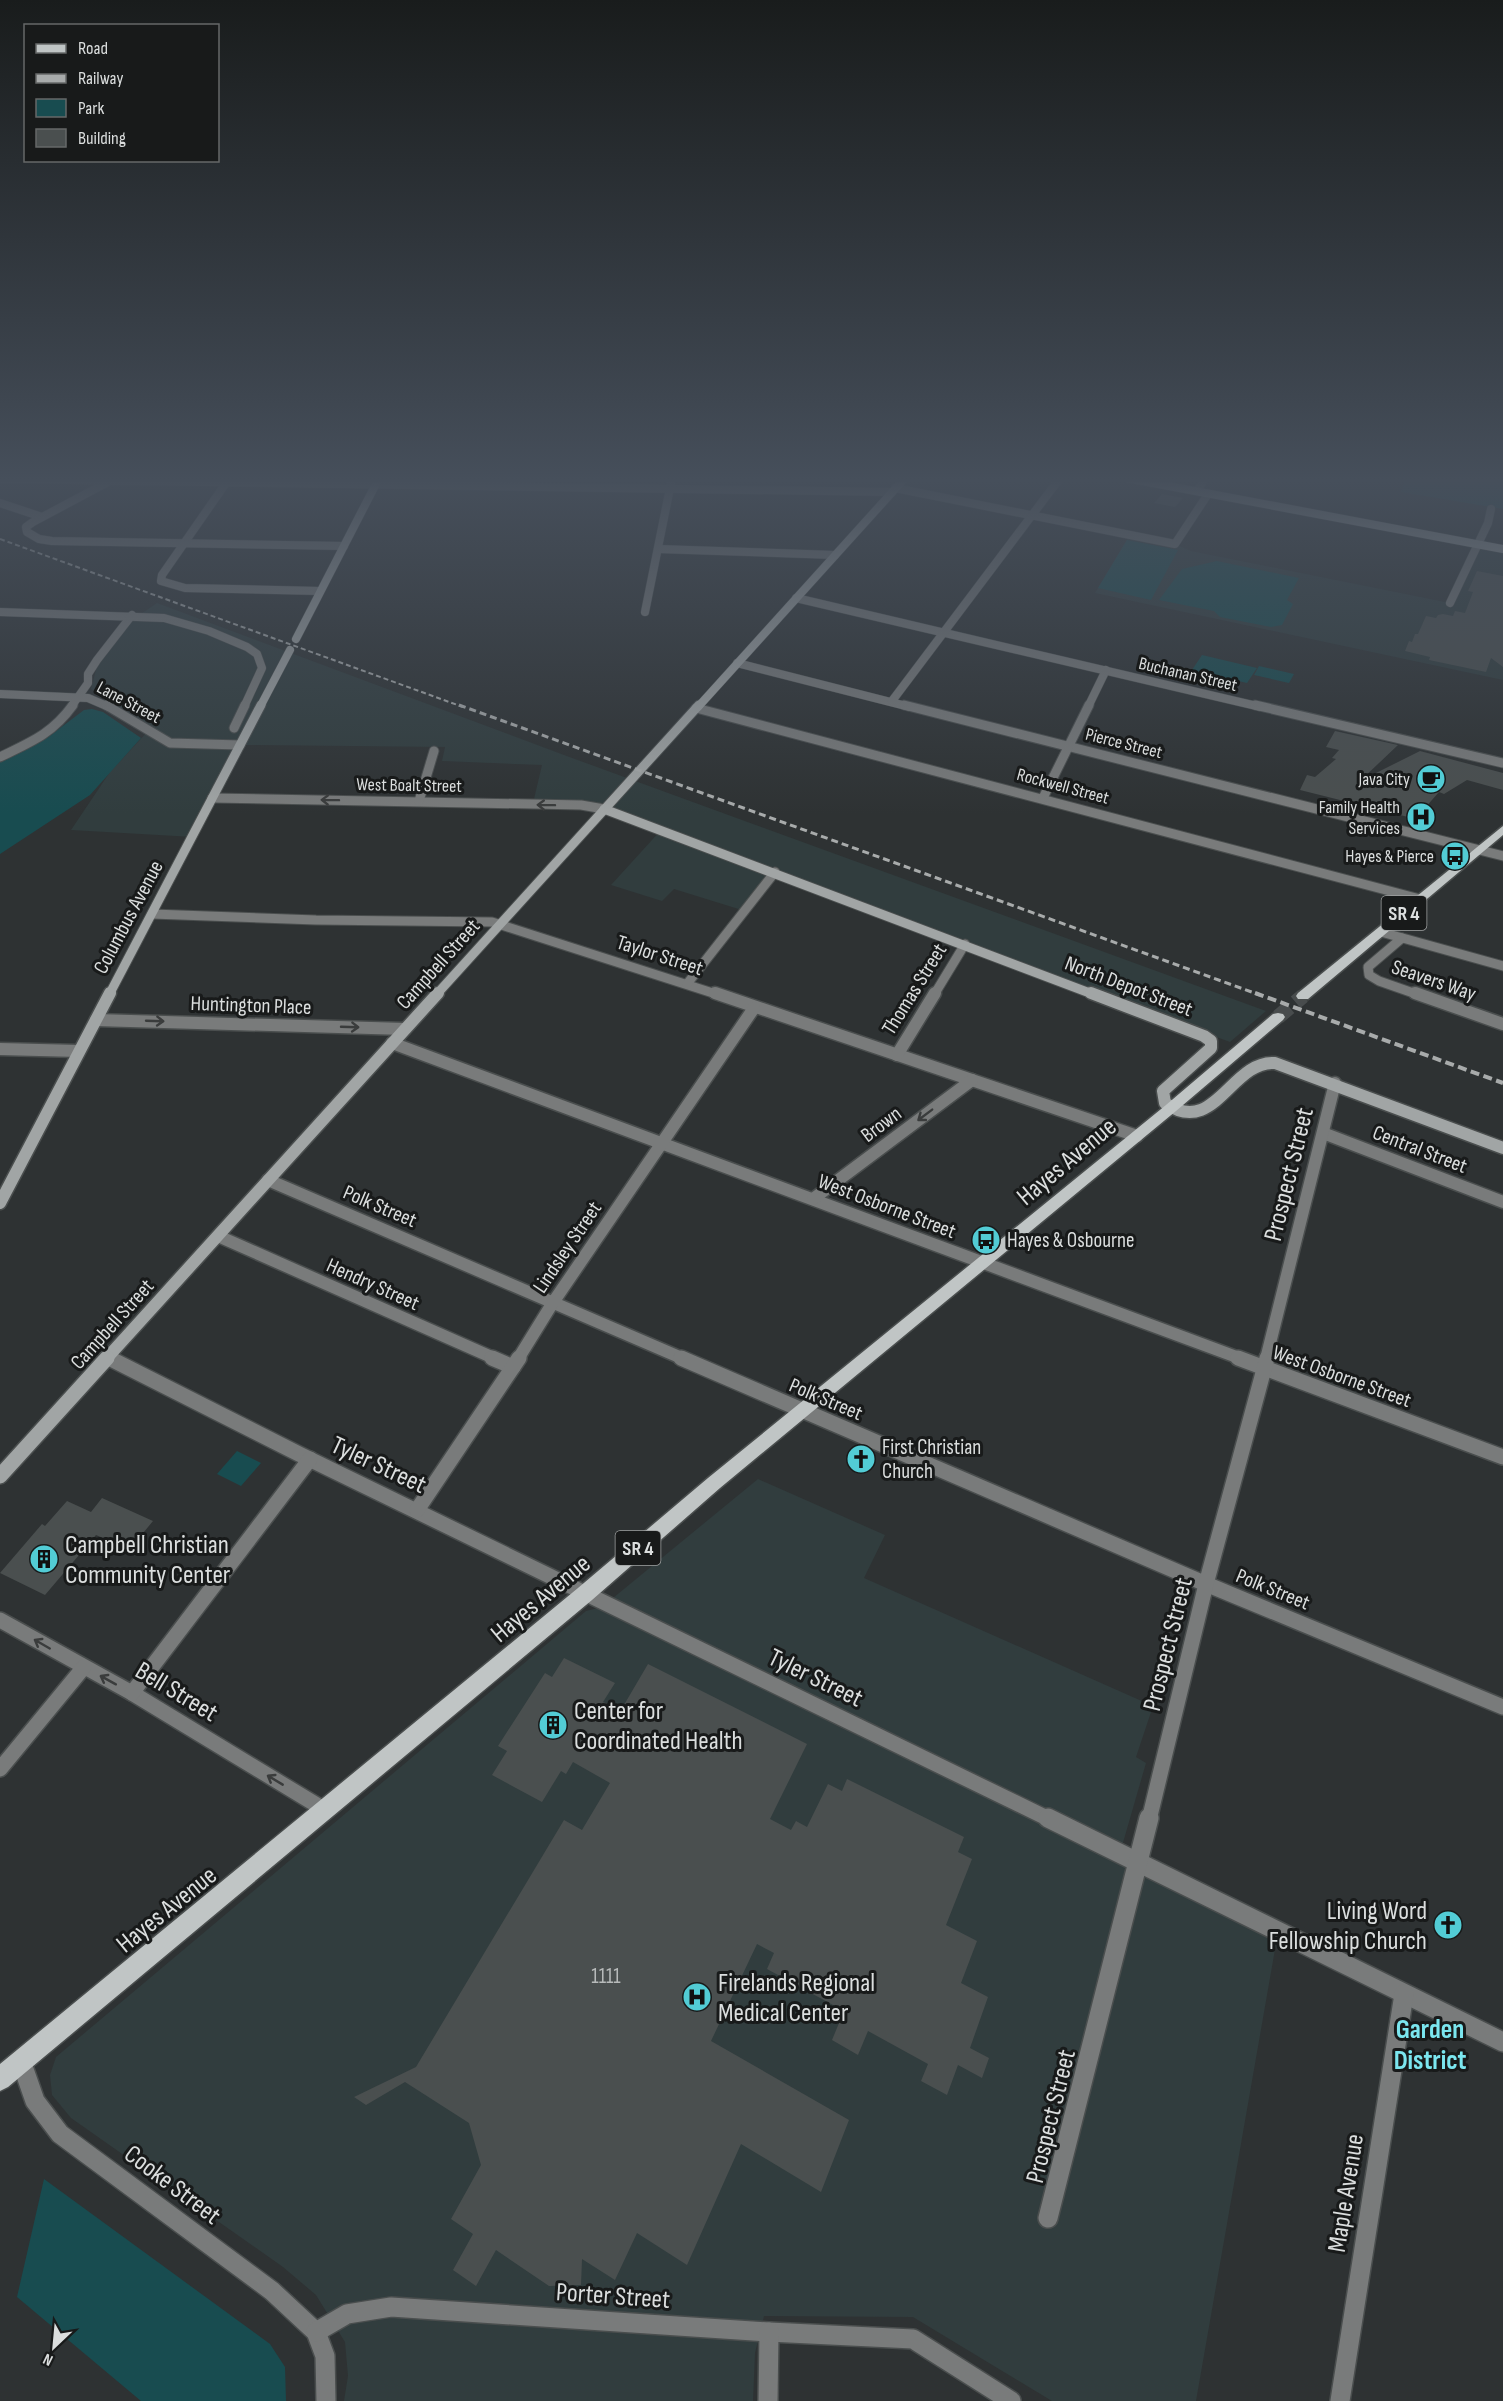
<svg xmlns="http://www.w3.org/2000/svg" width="1503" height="2401" font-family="'Sofia Sans Condensed',sans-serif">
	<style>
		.built { fill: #313d3e }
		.green { fill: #184c50 }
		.building { fill: #4a4f4f }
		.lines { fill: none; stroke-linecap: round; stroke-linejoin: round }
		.primary-tunnel { stroke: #484c4d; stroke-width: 15; stroke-dasharray: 15 8; stroke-linecap: butt }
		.street-far4-casing { stroke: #4a4e4e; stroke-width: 9 }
		.street-far3-casing { stroke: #4a4e4e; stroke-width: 11 }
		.street-far2-casing { stroke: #4a4e4e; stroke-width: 15 }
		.street-far1-casing { stroke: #4a4e4e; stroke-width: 18 }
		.street-casing { stroke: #4a4e4e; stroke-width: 22 }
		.secondary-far3-casing { stroke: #4a4e4e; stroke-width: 9 }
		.secondary-far2-casing { stroke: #4a4e4e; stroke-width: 11 }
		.secondary-far1-casing { stroke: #4a4e4e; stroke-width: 15 }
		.secondary-casing { stroke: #4a4e4e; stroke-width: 18 }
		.primary-casing { stroke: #4a4e4e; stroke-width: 3 }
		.street-far4 { stroke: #797b7b; stroke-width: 8 }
		.street-far3 { stroke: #797b7b; stroke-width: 9 }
		.street-far2 { stroke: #797b7b; stroke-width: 12 }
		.street-far1 { stroke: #797b7b; stroke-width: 15 }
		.street { stroke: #797b7b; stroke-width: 19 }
		.secondary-far3 { stroke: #a1a5a5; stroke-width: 8 }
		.secondary-far2 { stroke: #a1a5a5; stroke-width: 9 }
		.secondary-far1 { stroke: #a1a5a5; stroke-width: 12 }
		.secondary { stroke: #a1a5a5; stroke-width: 15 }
		.primary { fill: #c0c5c5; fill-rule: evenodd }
		.rail-far2 { stroke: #a8abab; stroke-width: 2; stroke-dasharray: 5 3; stroke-linecap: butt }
		.rail-far1 { stroke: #a8abab; stroke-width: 3; stroke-dasharray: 7 4; stroke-linecap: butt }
		.rail { stroke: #a8abab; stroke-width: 4; stroke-dasharray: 9 4.5; stroke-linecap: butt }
		.oneway { stroke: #3a3c3c }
		.labels { text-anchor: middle; stroke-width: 6; stroke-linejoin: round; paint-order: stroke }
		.far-street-label { font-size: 18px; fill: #dbdede; stroke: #181a1a }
		.far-poi-label { font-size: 18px; fill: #dbdede; stroke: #181a1a; text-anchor: end }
		.shield { fill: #181a1a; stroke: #a0a3a3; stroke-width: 1.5 }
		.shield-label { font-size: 20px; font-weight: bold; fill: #dbdede }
		.street-label { font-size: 21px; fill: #dbdede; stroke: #181a1a }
		.poi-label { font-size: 21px; fill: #dbdede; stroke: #181a1a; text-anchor: start }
		.near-number-label { font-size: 21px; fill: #b7baba }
		.near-street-label { font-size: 26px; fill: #dbdede; stroke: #181a1a }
		.near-poi-label { font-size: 26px; fill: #dbdede; stroke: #181a1a; text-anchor: start }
		.near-neighbourhood-label { font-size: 27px; font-weight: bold; fill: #7be6ef; stroke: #181a1a }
	</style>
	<rect width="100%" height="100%" fill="#2e3233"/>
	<g class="built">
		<polygon points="1129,536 1175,544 1191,551 1450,603 1478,544 1503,549 1503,680 1095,593"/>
		<polygon points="157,603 564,755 1266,1011 1230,1042 774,875 745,911 674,889 662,901 611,885 662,829 598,804 534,799 542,765 442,761 445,747 245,745 193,837 71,830 110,772 151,728 91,689 97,666 132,620"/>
		<polygon points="758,1479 885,1535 864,1578 1153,1706 1136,1757 1146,1763 1118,1860 1277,1938 1196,2401 1052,2401 913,2317 764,2316 755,2353 753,2401 344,2401 348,2376 345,2342 316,2295 283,2267 71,2118 52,2095 50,2075 56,2057 586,1611 602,1607"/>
	</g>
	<g class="green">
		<polygon points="1406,478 1503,478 1503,509 1401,492"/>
		<polygon points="1127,540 1178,550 1151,600 1098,588"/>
		<polygon points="1217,561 1299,578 1287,600 1293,604 1282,625 1271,627 1220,617 1214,611 1159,600 1182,569"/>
		<polygon points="1202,655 1257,668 1247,683 1192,670"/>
		<polygon points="1259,666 1294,674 1289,683 1254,675"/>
		<polygon points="92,709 103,712 141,738 90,795 0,854 0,760 47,738 84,710"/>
		<polygon points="237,1451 261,1463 241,1486 217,1474"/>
		<polygon points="44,2179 270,2344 285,2367 286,2401 141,2401 17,2297"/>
	</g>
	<g class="building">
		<polygon points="1162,494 1183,498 1175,507 1154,503"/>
		<polygon points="1477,571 1503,576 1503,667 1491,658 1486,672 1429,660 1430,657 1405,651 1409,641 1412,642 1415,634 1418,634 1426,616 1436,618 1438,615 1443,614 1453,616 1455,611 1465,613 1473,592 1468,591"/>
		<polygon points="1335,731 1398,745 1360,781 1420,751 1503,773 1503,790 1467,780 1444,794 1439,792 1424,809 1420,820 1300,790 1307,775 1315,777 1336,759 1332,758 1339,750 1326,747"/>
		<polygon points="102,1498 153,1521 134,1544 119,1537 114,1543 96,1535 45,1595 0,1573 42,1524 45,1526 67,1501 91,1512"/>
		<polygon points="564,1658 615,1683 603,1702 621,1710 648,1664 807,1744 770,1819 791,1830 796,1821 807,1827 828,1784 842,1791 847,1779 964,1837 958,1852 972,1859 946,1925 977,1941 961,1983 988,1997 970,2048 989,2058 982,2078 958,2065 947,2095 921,2081 928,2064 868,2031 858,2055 832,2040 844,2011 767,1969 774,1953 757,1944 711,2041 849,2120 821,2192 741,2144 687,2265 637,2233 615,2280 582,2259 581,2285 549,2286 496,2250 476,2286 453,2270 473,2234 451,2219 481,2165 469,2123 405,2082 366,2105 354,2097 416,2067 564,1820 582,1830 610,1783 573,1762 566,1774 561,1771 542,1802 492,1775 507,1751 498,1746 545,1673 552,1677"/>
	</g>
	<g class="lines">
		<polyline class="primary-tunnel" points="1278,1017 1303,996"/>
		<g class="street-far4-casing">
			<g id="street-far4">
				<polyline points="0,479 892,492"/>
				<polyline points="108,482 33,522 26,527 27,532 39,539 52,541 344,546"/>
				<polyline points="226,483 162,575 161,581 185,588 320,591"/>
				<polyline points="895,488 1175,544 1208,494"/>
				<polyline points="1197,491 1205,478"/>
				<polyline points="0,503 42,517"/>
				<polyline points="658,549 835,555"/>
				<polyline points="796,598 1261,707"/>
				<polyline points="1450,603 1488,523 1491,509"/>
				<polyline points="0,612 164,618 209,631 247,647 257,654 262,668 244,707"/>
				<polyline points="645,612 672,478"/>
				<polyline points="737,663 910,707"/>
				<polyline points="0,694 88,698 109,707"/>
				<polyline points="892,701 1060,478"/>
				<polyline points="71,707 88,683 88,674 97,660 132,615"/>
				<polyline points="1088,707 1106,670"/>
			</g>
		</g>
		<g class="street-far3-casing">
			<g id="street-far3">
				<polyline points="106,705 170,743 240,745"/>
				<polyline points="904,705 1503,856"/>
				<polyline points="1255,705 1503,763"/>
				<polyline points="696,708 1420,899"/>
				<polyline points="234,728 245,705"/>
				<path d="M0 757C31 742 52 734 73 705"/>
				<polyline points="212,798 581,805 604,809"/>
				<polyline points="1043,798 1089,705"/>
				<polyline points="419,801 434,751"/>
				<polyline points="152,914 316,920 492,922 719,995"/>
				<polyline points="1381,932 1503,966"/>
				<polyline points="1402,938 1368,967 1369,975 1379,981 1419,995"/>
				<polyline points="687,984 775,872"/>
				<polyline points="934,995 965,944"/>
			</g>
		</g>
		<g class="street-far2-casing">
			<g id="street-far2">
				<polyline points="715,993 1137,1136"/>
				<polyline points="1415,993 1503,1024"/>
				<polyline points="96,1020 405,1029"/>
				<polyline points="392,1043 1242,1359"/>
				<polyline points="0,1049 79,1051"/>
				<polyline points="897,1055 935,993"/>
				<polyline points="1323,1133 1503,1202"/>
				<polyline points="268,1180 684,1359"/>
				<polyline points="813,1199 972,1080"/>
				<polyline points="218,1236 496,1359"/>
				<polyline points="108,1357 112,1359"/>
				<polyline points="518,1359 552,1304 754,1008"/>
				<polyline points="1266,1359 1335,1083"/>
			</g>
		</g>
		<g class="street-far1-casing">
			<g id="street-far1">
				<polyline points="109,1358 299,1454 1051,1820"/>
				<polyline points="492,1358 513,1367"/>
				<polyline points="681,1358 1206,1584 1503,1707"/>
				<polyline points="1238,1358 1503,1457"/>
				<polyline points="417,1510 519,1358"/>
				<polyline points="0,1620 132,1693 325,1810"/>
				<polyline points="132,1693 310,1459"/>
				<polyline points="0,1769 84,1667"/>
				<polyline points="1149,1820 1206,1584 1267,1358"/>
			</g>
		</g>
		<g class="street-casing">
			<g id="street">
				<polyline points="1048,1818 1503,2042"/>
				<polyline points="21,2061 35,2101 60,2134 272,2291 316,2332 325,2356 326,2401"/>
				<polyline points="1048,2218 1149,1818"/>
				<polyline points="316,2332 347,2314 391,2307 769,2332 913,2339 1011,2401"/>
				<polyline points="768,2401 769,2332"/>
				<polyline points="1340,2401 1404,1994"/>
			</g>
		</g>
		<g class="secondary-far3-casing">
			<g id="secondary-far3">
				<polyline points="1126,478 1503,549"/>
				<polyline points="296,639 379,478"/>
				<polyline points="260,707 290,650"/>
				<polyline points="698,707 905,478"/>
			</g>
		</g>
		<g class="secondary-far2-casing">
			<g id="secondary-far2">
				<polyline points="604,809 1095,995"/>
				<polyline points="109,995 261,705"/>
				<polyline points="436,995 699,705"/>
			</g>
		</g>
		<g class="secondary-far1-casing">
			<g id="secondary-far1">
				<path d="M1091 993 1204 1036 1211 1041V1048L1163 1091 1165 1103C1215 1138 1231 1060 1275 1063L1503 1148"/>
				<polyline points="0,1203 110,993"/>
				<polyline points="106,1359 438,993"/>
			</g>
		</g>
		<g class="secondary-casing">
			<polyline id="secondary" points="0,1476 107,1358"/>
		</g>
		<g class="primary-casing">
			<g id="primary">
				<polygon points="1503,826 1503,835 1308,999 1298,999 1296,996 1298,993"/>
				<polygon points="1278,1013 1283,1014 1285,1017 1283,1020 1176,1111 720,1488 592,1600 8,2087 0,2091 0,2064 578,1588 708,1478 1166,1105 1273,1014"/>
			</g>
		</g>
		<use href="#street-far4" class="street-far4"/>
		<use href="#street-far3" class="street-far3"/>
		<use href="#street-far2" class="street-far2"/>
		<use href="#street-far1" class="street-far1"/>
		<use href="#street" class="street"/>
		<use href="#secondary-far3" class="secondary-far3"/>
		<use href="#secondary-far2" class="secondary-far2"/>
		<use href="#secondary-far1" class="secondary-far1"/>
		<use href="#secondary" class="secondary"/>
		<use href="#primary" class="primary"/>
		<polyline class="rail-far2" points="0,539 463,707"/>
		<polyline class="rail-far1" points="459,705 1260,995"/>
		<polyline class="rail" points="1255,993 1503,1083"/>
	</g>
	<defs><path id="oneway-shaft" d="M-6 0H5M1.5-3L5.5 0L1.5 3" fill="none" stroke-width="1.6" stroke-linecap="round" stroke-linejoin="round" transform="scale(1.5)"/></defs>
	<g class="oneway">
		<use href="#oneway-shaft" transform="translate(330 800) rotate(-179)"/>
		<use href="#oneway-shaft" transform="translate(546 805) rotate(-179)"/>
		<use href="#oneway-shaft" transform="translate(155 1021) rotate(2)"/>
		<use href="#oneway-shaft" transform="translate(350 1027) rotate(2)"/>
		<use href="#oneway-shaft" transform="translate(925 1115) rotate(143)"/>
		<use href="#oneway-shaft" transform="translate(42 1644) rotate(-150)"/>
		<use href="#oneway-shaft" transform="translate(108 1680) rotate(-151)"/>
		<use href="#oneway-shaft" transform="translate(275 1780) rotate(-149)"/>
	</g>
	<linearGradient id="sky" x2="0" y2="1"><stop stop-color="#191c1c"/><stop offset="0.59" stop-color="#464f5b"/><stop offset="1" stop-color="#464f5b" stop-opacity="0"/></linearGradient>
	<rect width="1503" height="814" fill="url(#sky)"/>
	<defs>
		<g id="cafe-disc" transform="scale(1.5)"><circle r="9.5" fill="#52ccd5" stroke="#181a1a"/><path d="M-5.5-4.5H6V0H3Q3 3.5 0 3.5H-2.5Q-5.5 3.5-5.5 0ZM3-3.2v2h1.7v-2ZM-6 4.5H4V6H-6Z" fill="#111"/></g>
		<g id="hospital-disc" transform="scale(1.5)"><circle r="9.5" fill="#52ccd5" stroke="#181a1a"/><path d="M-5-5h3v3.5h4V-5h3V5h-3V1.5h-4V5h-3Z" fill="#111"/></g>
		<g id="bus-disc" transform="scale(1.5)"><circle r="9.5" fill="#52ccd5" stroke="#181a1a"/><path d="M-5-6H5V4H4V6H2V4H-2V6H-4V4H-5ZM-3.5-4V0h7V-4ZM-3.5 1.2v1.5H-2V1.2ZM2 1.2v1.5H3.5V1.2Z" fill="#111"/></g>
		<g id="church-disc" transform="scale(1.5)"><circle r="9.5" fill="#52ccd5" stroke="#181a1a"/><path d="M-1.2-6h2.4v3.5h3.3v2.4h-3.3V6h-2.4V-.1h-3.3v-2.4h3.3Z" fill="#111"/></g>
		<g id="building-disc" transform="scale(1.5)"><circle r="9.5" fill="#52ccd5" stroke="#181a1a"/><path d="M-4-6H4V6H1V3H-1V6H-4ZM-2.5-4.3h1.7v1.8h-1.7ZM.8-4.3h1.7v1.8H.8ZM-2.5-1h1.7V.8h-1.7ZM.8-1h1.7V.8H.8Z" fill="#111"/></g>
	</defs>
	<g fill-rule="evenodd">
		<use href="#cafe-disc" x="1431" y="779"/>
		<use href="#hospital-disc" x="1421" y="817"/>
		<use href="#bus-disc" x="1455" y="856"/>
		<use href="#bus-disc" x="986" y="1240"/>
		<use href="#church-disc" x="861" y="1459"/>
		<use href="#building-disc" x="44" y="1559"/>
		<use href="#building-disc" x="553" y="1725"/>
		<use href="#church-disc" x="1448" y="1925"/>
		<use href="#hospital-disc" x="697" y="1997"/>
	</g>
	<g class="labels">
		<g class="far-street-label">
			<text transform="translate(1188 674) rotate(13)" y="6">Buchanan Street</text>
			<text transform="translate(129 702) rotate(28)" y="6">Lane Street</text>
			<text transform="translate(1124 743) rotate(14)" y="6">Pierce Street</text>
			<text transform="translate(409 785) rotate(1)" y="6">West Boalt Street</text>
			<text transform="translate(1063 786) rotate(15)" y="6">Rockwell Street</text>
		</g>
		<g class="far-poi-label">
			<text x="1410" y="785">Java City</text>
			<text x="1400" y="813">Family Health<tspan x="1400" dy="21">Services</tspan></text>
			<text x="1434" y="862">Hayes &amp; Pierce</text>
		</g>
		<g class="shield">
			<rect x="1381.5" y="896" width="45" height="34" rx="4.5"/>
			<rect x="615.5" y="1531" width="45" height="34" rx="4.5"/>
		</g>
		<g class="shield-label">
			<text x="1404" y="920">SR 4</text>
			<text x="638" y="1555">SR 4</text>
		</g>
		<g class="street-label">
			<text transform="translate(128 917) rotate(-62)" y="7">Columbus Avenue</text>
			<text transform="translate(660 955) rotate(18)" y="7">Taylor Street</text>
			<text transform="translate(438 964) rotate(-48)" y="7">Campbell Street</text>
			<text transform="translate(1434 980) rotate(19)" y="7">Seavers Way</text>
			<text transform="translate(1129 986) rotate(21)" y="7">North Depot Street</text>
			<text transform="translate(914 989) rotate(-58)" y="7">Thomas Street</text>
			<text transform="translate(251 1005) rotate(2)" y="7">Huntington Place</text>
			<text transform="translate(881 1124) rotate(-37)" y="7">Brown</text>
			<text transform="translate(1420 1149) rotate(21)" y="7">Central Street</text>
			<text transform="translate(380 1206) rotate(23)" y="7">Polk Street</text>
			<text transform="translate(887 1206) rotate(21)" y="7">West Osborne Street</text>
			<text transform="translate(567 1247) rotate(-56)" y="7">Lindsley Street</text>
			<text transform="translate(373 1284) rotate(24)" y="7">Hendry Street</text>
			<text transform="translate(112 1324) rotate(-48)" y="7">Campbell Street</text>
			<text transform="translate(1342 1376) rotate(20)" y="7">West Osborne Street</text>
			<text transform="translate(826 1399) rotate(23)" y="7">Polk Street</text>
			<text transform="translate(1273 1589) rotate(22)" y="7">Polk Street</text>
		</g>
		<g class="poi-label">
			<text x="1007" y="1247">Hayes &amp; Osbourne</text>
			<text x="882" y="1454">First Christian<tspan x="882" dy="24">Church</tspan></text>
		</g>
		<g class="near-number-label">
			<text x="606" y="1983">1111</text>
		</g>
		<g class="near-street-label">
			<text transform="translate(1066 1161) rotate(-40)" y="9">Hayes Avenue</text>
			<text transform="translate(1288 1174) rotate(-76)" y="9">Prospect Street</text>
			<text transform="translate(379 1464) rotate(25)" y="9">Tyler Street</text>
			<text transform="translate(540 1598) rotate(-40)" y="9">Hayes Avenue</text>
			<text transform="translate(1167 1644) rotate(-76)" y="9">Prospect Street</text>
			<text transform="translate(816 1677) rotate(26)" y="9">Tyler Street</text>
			<text transform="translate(177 1691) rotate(31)" y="9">Bell Street</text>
			<text transform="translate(166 1909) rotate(-39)" y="9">Hayes Avenue</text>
			<text transform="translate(1050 2116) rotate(-76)" y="9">Prospect Street</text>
			<text transform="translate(173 2184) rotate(37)" y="9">Cooke Street</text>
			<text transform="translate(1345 2193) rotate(-81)" y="9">Maple Avenue</text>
			<text transform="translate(613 2295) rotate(4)" y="9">Porter Street</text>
		</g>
		<g class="near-poi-label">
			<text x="65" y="1553">Campbell Christian<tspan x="65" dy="30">Community Center</tspan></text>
			<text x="574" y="1719">Center for<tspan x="574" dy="30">Coordinated Health</tspan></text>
			<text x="1427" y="1919" text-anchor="end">Living Word<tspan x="1427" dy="30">Fellowship Church</tspan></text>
			<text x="718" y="1991">Firelands Regional<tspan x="718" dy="30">Medical Center</tspan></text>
		</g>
		<g class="near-neighbourhood-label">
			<text x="1430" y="2038">Garden<tspan x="1430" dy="31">District</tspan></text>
		</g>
	</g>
	<rect x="24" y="24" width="195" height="138" fill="#181a1a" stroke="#666868" stroke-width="1.5"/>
	<rect x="36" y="44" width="30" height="9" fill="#c0c5c5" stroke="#666868" stroke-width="1.5"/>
	<text x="78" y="54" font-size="18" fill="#dbdede">Road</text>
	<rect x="36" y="74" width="30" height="9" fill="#a8abab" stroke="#666868" stroke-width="1.5"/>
	<text x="78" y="84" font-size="18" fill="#dbdede">Railway</text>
	<rect x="36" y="99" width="30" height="18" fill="#184c50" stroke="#666868" stroke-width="1.5"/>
	<text x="78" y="114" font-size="18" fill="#dbdede">Park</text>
	<rect x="36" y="129" width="30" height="18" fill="#4a4f4f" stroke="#666868" stroke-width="1.5"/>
	<text x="78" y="144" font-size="18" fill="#dbdede">Building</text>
	<g transform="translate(54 2347) rotate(206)" stroke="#181a1a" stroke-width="4.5" paint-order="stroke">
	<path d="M0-4.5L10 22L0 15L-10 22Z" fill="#dbdede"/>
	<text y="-9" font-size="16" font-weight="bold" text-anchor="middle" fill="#dbdede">N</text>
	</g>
</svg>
